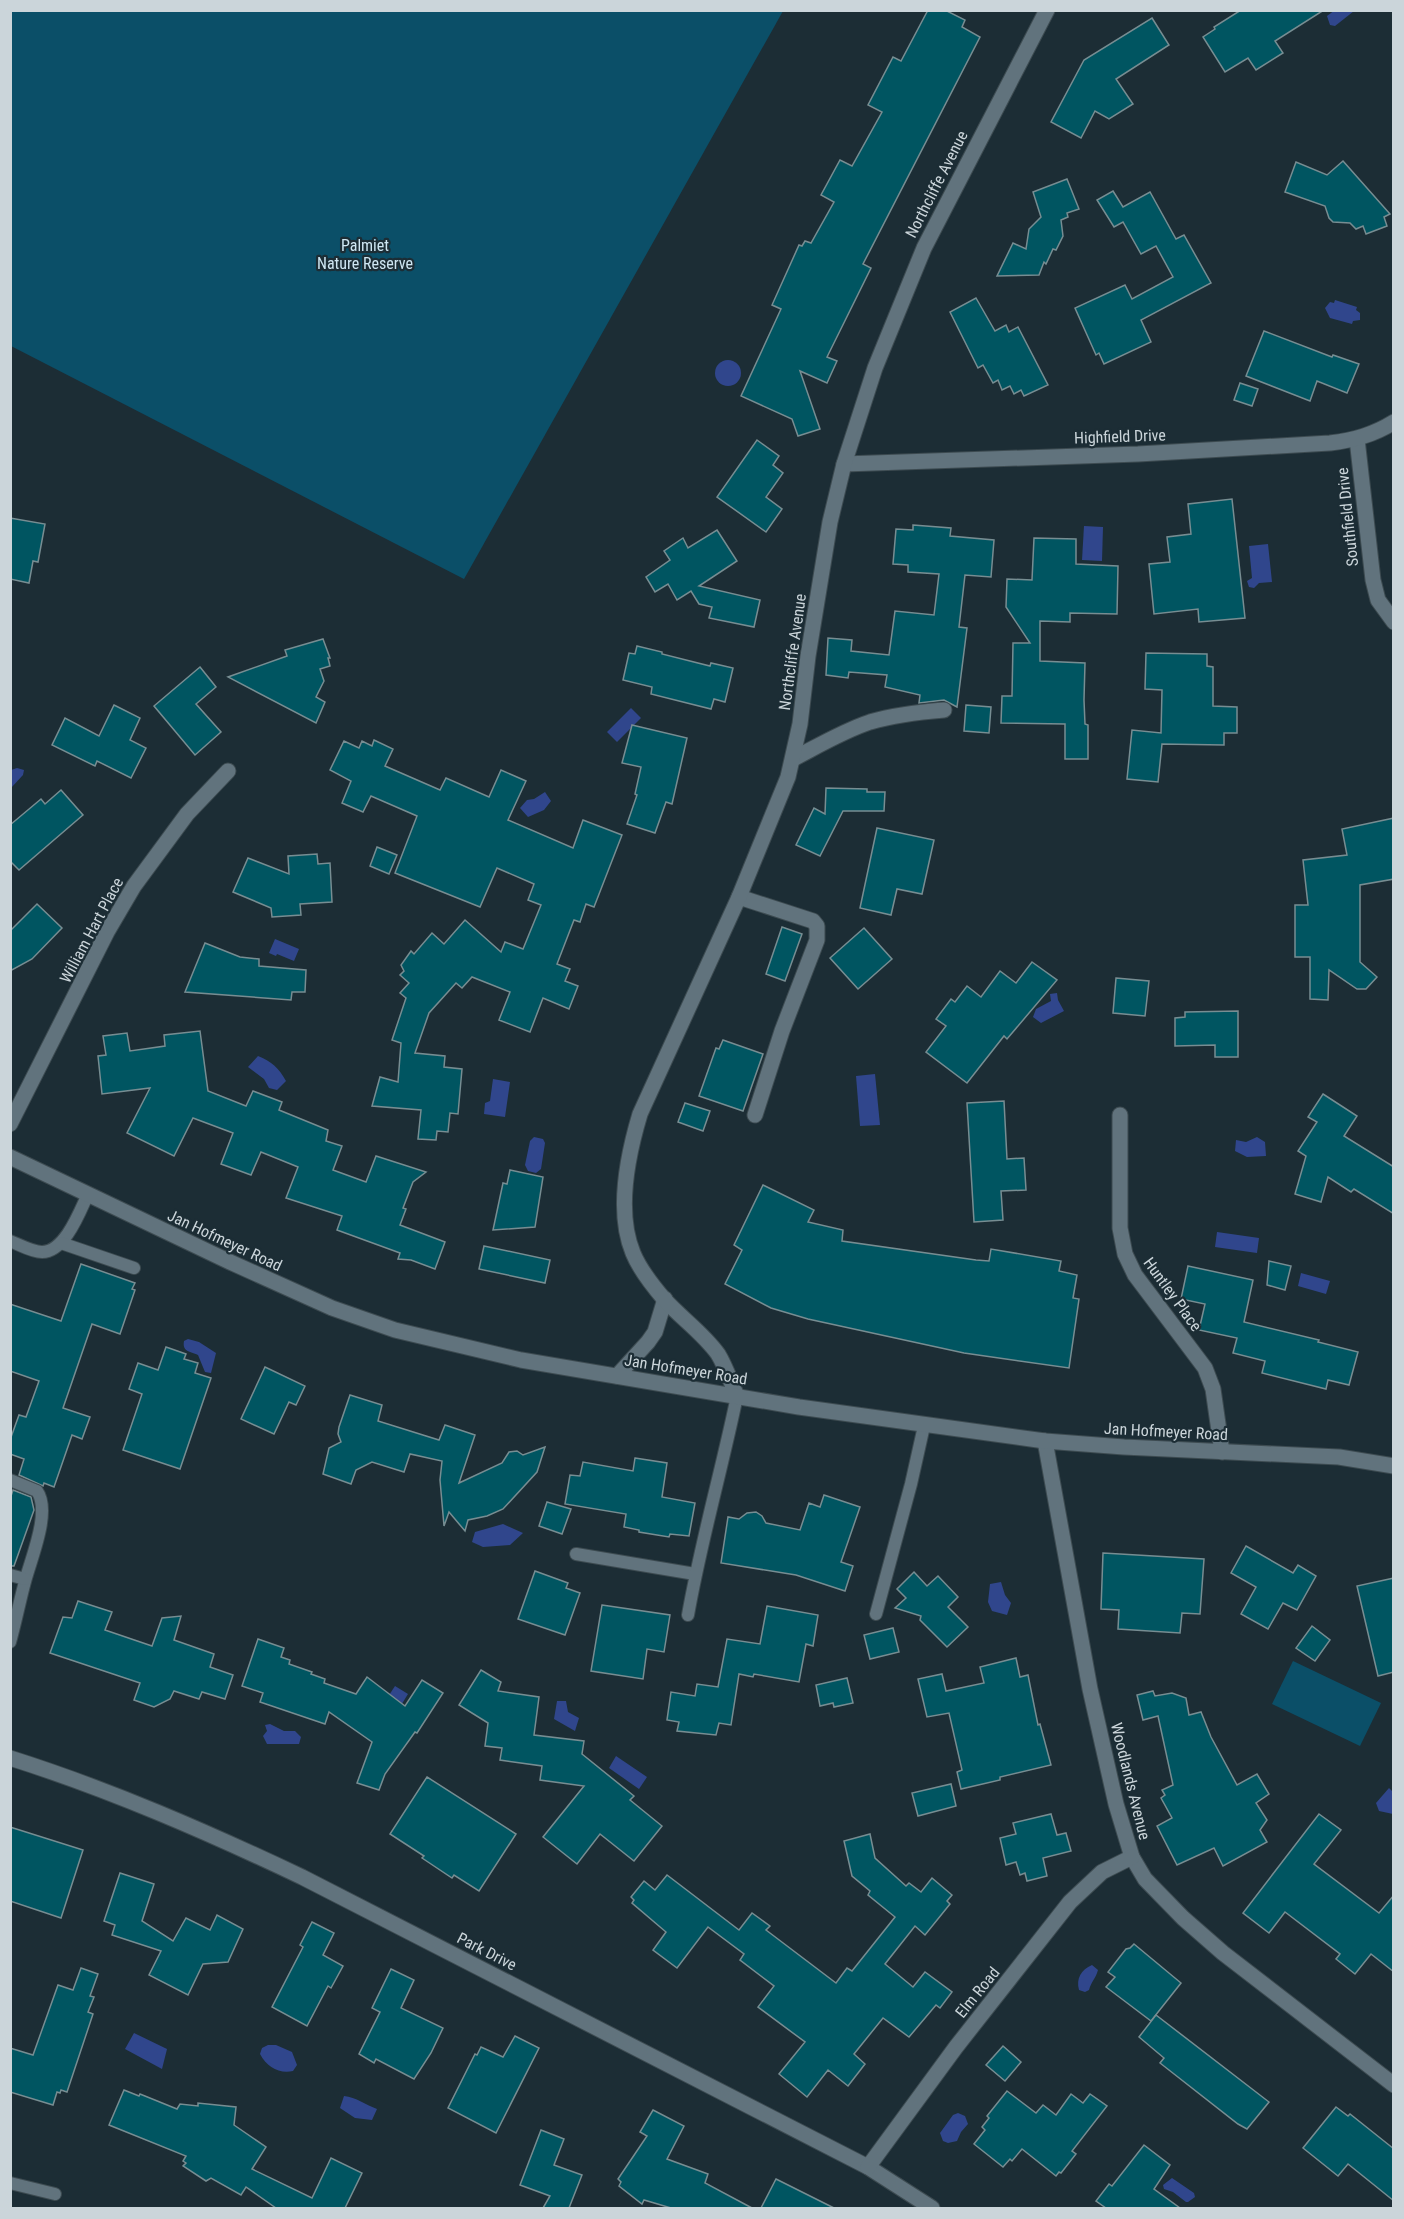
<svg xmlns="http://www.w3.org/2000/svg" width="1404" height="2219" font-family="'Roboto Condensed',sans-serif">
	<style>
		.green { fill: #0b4f68 }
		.water { fill: #30468c }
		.building { fill: #005561; stroke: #778d92; stroke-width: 1.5 }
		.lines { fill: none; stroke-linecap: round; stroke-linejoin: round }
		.lane-casing { stroke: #3d4b51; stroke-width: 14 }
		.street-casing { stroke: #3d4b51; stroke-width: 17 }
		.secondary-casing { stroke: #3d4b51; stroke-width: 17 }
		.lane { stroke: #61737d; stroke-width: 12 }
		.street { stroke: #61737d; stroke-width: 15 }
		.secondary { stroke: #61737d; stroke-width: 15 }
		.labels { text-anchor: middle; stroke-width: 4.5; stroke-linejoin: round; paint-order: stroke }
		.street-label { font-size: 16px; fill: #cbd5da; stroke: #1c2d35 }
		.park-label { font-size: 16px; fill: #cfe7f3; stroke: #1c2d35 }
	</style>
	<rect width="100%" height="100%" fill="#1c2d35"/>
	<g class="green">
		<polygon points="10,11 11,10 783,11 464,579 11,346"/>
		<polygon points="1293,1661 1381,1703 1360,1746 1272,1704"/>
	</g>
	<g class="water">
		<polygon points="1335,10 1354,10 1354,11 1335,26 1330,25 1327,16"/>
		<polygon points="1335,300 1357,307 1356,310 1360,313 1360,320 1353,321 1352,324 1330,318 1325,308 1330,302 1334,303"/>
		<circle cx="728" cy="373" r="13"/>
		<polygon points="1084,526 1103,527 1102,561 1082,560"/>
		<polygon points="1268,544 1272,582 1259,583 1254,588 1249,587 1247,581 1252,578 1249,546"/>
		<polygon points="631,708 641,718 617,742 607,732"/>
		<polygon points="17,768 24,770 23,775 11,788 11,770"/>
		<polygon points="545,792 551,801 544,810 528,817 520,808 527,800 534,799"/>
		<polygon points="275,939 299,949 294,961 277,954 276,956 269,953"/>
		<polygon points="1057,993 1058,1000 1064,1011 1041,1023 1033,1017 1036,1009 1051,1001 1050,994"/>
		<path d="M258 1056C271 1061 279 1068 286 1081L277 1090 269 1088 264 1079 248 1067Z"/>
		<polygon points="875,1074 880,1125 860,1126 856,1076"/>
		<polygon points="493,1079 510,1082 505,1117 484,1114 485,1103 490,1101"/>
		<polygon points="534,1137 543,1139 545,1143 541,1169 536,1173 528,1171 525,1165 530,1141"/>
		<polygon points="1257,1137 1265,1142 1266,1156 1247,1157 1235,1151 1236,1140 1246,1142"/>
		<polygon points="1217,1232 1259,1238 1257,1253 1215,1247"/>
		<polygon points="1301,1273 1330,1281 1326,1294 1298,1286"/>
		<path d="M188 1339 199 1342 216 1353 211 1373 205 1372 198 1355C190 1351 182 1352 184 1341Z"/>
		<polygon points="503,1524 523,1533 510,1545 483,1547 472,1542 475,1532"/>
		<polygon points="1001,1582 1005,1595 1011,1603 1007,1615 992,1611 988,1602 990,1584"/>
		<polygon points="395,1686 408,1694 395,1715 382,1706"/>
		<polygon points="557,1701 566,1701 568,1712 579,1718 575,1731 554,1719"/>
		<polygon points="270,1724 284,1731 295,1731 301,1737 299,1744 267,1744 263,1736 267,1731 265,1725"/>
		<polygon points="616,1756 647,1777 639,1789 609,1768"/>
		<polygon points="1389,1788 1393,1792 1393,1814 1379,1811 1376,1803"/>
		<path d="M1092 1965 1098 1970C1096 1978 1091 1982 1089 1990L1085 1992 1079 1990C1076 1978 1081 1970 1092 1965Z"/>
		<polygon points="134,2033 167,2049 162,2069 125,2049"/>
		<path d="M268 2045H276L292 2052 297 2065 293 2071C279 2074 267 2067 260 2054L262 2048Z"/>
		<path d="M344 2096C356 2097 366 2105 377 2109L372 2120 355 2118 340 2108Z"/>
		<polygon points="958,2113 965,2116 968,2124 961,2132 957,2141 948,2143 943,2141 940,2133 953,2115"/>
		<polygon points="1172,2178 1194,2193 1195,2197 1188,2202 1186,2202 1173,2192 1164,2189 1163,2185"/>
	</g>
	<g class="building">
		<polygon points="928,10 945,10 965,20 962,27 980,37 863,264 871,268 827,357 837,361 827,383 800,371 820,429 798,436 792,419 741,396 781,309 772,305 799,245 802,246 805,241 811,243 834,202 821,195 840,160 852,166 882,112 868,105 893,57 901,61"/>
		<polygon points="1241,10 1324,10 1275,41 1283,53 1256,70 1248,58 1225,72 1203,37 1215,29 1214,27"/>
		<polygon points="1152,18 1169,45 1116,79 1133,104 1109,119 1095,111 1081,138 1051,122 1084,60"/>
		<polygon points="1343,161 1390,214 1384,217 1387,226 1366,234 1363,226 1356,229 1350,223 1333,222 1329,218 1325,206 1285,192 1296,162 1327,175"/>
		<polygon points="1067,179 1079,209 1067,213 1068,217 1061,220 1063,236 1056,250 1053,249 1046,264 1044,262 1039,275 997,276 1013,243 1026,249 1029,229 1041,217 1033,192"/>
		<polygon points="1113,191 1123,207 1150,192 1176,239 1184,235 1211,283 1141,320 1151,342 1104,364 1099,353 1096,355 1075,308 1125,285 1132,299 1173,277 1156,246 1141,254 1123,222 1114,227 1097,200"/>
		<polygon points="976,298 995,331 1006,325 1009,332 1018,327 1048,385 1024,396 1021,390 1014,394 1010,386 1002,390 998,380 993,383 983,365 978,368 950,312"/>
		<polygon points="1264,331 1332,357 1333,355 1359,364 1347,393 1317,381 1310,401 1246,376"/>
		<polygon points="1240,383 1258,389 1252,406 1234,400"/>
		<polygon points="757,440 779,456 773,465 783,473 766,497 782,509 766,532 717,497"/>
		<polygon points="1232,499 1245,618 1199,622 1198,609 1154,614 1149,564 1170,562 1167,537 1191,534 1188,504"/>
		<polygon points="10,518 45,524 38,562 33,561 29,583 10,579"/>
		<polygon points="913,525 951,528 950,536 994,540 991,577 965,575 959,627 967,628 957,707 944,700 919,703 920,695 885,687 887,675 849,672 848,678 826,675 828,638 852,640 851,651 889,655 895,611 934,615 939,574 908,572 908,565 893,564 896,529 913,530"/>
		<polygon points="717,530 737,561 699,586 760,600 754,627 709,618 712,607 699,604 691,591 677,600 668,584 655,592 646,577 670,560 664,551 683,538 688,548"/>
		<polygon points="1034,538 1076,539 1076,564 1118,566 1117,614 1070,613 1070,622 1040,621 1040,661 1085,663 1084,700 1085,724 1088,725 1088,759 1065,759 1065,724 1001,723 1002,696 1012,696 1013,643 1030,643 1006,607 1007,579 1032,580"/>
		<polygon points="323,639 330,658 328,658 330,666 320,669 324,681 316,697 325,702 316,723 228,677 287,656 285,650"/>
		<polygon points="637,646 662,652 662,654 710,666 711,663 733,668 725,702 714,699 711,709 651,694 652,687 623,680 629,653 635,654"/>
		<polygon points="1146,653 1207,654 1207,666 1213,667 1213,706 1237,707 1237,733 1224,733 1224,745 1162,744 1158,782 1127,779 1132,730 1161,733 1162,690 1145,689"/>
		<polygon points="200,667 216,687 196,704 221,732 195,755 154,706"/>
		<polygon points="114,705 140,718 130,740 146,748 131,778 97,761 95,766 52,745 65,718 99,736"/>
		<polygon points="966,705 991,707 989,733 964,731"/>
		<polygon points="632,725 687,738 672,804 666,802 655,833 627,824 637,795 635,794 641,767 622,763"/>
		<polygon points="374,740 393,749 385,766 440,790 446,778 489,797 501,770 526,781 508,820 573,848 583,820 622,835 594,907 586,904 580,922 574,920 557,964 570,969 565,981 578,986 569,1009 543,998 530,1032 499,1020 510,992 472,977 462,988 456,983 429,1013 415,1053 445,1056 444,1067 462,1069 458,1114 450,1113 448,1132 437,1131 436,1140 418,1139 421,1110 372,1106 380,1077 398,1082 401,1043 392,1040 406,998 400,993 409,983 400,975 404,971 401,965 411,951 414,954 432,933 444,944 465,920 501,952 505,942 523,949 541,905 528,900 534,884 497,868 480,907 395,873 417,816 371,796 363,812 342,803 351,781 330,770 344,741 359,748 362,741 372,746"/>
		<polygon points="826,788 867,789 867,792 885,792 884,811 843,811 820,856 796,845 814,808 825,814"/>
		<polygon points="61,790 83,815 19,870 10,861 10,825 41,799 45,804"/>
		<polygon points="1394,818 1394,879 1360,885 1360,962 1377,977 1366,989 1357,989 1329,970 1328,1000 1310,999 1310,957 1295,957 1295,905 1308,905 1303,860 1347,855 1342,829"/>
		<polygon points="877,828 934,840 922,894 897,889 891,915 860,908"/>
		<polygon points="377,847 397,855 389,874 370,866"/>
		<polygon points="317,854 318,864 330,863 332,902 300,904 301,915 272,917 271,908 233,892 248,858 289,874 288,856"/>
		<polygon points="37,904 62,928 32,959 10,971 10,931"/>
		<polygon points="782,927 802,934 785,981 766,974"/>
		<polygon points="864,928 892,959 858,989 830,958"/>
		<polygon points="205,943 240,957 259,959 259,966 306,970 305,992 292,992 291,1000 185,992"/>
		<polygon points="1032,962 1057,980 1007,1039 1004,1036 967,1083 926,1052 946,1026 936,1019 951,999 955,1002 967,986 981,997 1000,971 1016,983"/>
		<polygon points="1116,978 1149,981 1145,1016 1113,1013"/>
		<polygon points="1238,1011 1238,1057 1215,1057 1215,1045 1175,1046 1175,1018 1185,1017 1185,1012"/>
		<polygon points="200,1031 208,1091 246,1106 253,1091 282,1102 279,1110 328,1130 326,1141 342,1146 333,1170 366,1182 376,1156 426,1172 413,1182 403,1208 406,1209 400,1225 445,1242 435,1269 411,1260 398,1259 400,1253 337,1230 342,1216 286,1198 298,1167 261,1152 251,1175 221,1164 233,1133 193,1118 174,1156 127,1133 150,1088 102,1094 98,1056 106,1055 103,1036 127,1033 130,1051 165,1046 164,1035"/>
		<polygon points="723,1040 763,1054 743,1111 699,1096 716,1048 719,1049"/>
		<polygon points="1323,1094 1357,1116 1344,1136 1394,1167 1394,1214 1354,1189 1351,1192 1328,1177 1321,1202 1295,1194 1306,1156 1298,1151 1317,1122 1308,1117"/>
		<polygon points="1004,1101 1007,1159 1024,1158 1026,1190 1001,1191 1003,1220 974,1222 967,1103"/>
		<polygon points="685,1103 710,1111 703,1131 678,1122"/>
		<polygon points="510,1170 543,1177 535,1227 493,1230 503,1183 507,1184"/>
		<polygon points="763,1185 814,1210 808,1222 843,1230 842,1241 976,1260 989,1261 991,1249 1061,1261 1059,1271 1077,1275 1073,1298 1079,1299 1069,1368 964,1353 808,1319 771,1308 725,1284 742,1250 734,1245"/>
		<polygon points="484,1246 550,1260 545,1283 479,1269"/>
		<polygon points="1269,1261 1291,1266 1285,1290 1267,1285"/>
		<polygon points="81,1264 135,1283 132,1289 135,1290 120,1334 92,1324 63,1408 90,1417 82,1439 72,1435 54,1487 44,1483 43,1486 19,1475 24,1459 10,1454 10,1440 19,1415 26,1417 39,1381 10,1371 10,1304 61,1321"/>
		<polygon points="1188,1266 1253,1280 1244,1322 1319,1340 1318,1342 1358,1352 1349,1385 1328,1380 1326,1389 1262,1373 1265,1361 1233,1353 1237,1338 1199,1330 1205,1304 1181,1299"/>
		<polygon points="166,1347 186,1354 184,1359 198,1363 195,1373 211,1378 180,1469 123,1450 142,1394 129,1389 138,1363 158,1370"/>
		<polygon points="265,1367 305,1386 296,1405 289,1402 274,1434 241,1419"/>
		<polygon points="350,1395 382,1405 378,1421 439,1440 445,1425 475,1435 459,1483 502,1463 509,1452 517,1451 523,1455 545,1447 537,1472 503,1509 487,1516 468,1520 465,1531 449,1512 444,1526 440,1480 442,1461 410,1454 404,1472 372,1462 356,1470 351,1484 323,1474 329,1448 341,1442 338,1434 339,1427"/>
		<polygon points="635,1458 667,1463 662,1497 695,1503 689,1536 670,1534 669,1537 639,1532 639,1530 624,1527 626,1514 565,1504 570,1475 580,1476 583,1462 633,1471"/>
		<polygon points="13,1490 31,1497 34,1510 14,1566 10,1566 10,1499"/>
		<polygon points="824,1495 860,1507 841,1562 853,1566 845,1591 796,1575 721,1563 728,1517 739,1519 747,1513 756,1512 762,1516 766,1523 800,1530 809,1503 820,1507"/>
		<polygon points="547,1502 571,1509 562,1534 539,1526"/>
		<polygon points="1246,1546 1293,1573 1298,1565 1316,1576 1297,1610 1283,1603 1268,1629 1241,1614 1256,1587 1231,1573"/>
		<polygon points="1103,1553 1204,1559 1200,1614 1182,1613 1180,1633 1118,1629 1119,1610 1101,1609"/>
		<polygon points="535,1571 568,1583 566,1588 580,1593 565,1635 518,1619"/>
		<polygon points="914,1572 927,1586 938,1576 958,1597 948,1607 968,1627 947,1647 920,1620 921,1616 895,1608 906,1598 897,1589"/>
		<polygon points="1394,1578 1394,1672 1378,1676 1357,1586"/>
		<polygon points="78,1601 112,1612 105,1630 152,1646 162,1618 181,1616 174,1640 214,1654 210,1667 233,1675 225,1699 202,1692 199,1699 174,1691 170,1699 154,1707 134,1700 140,1683 50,1653 63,1617 72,1618"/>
		<polygon points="602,1605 670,1615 664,1652 647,1649 643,1679 591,1671"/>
		<polygon points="767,1606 818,1615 813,1646 806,1644 799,1682 754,1674 753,1677 739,1674 731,1725 719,1723 716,1735 677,1731 679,1722 667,1720 671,1692 695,1696 697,1684 718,1687 727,1639 760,1644"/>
		<polygon points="1312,1626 1330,1640 1315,1661 1296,1648"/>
		<polygon points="893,1628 899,1652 870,1659 864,1635"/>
		<polygon points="258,1639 284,1648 281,1657 290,1660 289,1664 312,1672 311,1674 325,1679 324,1683 356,1694 367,1677 405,1706 422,1680 443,1693 417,1733 415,1732 385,1774 379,1790 357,1783 372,1742 329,1712 325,1724 260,1702 263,1693 242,1686"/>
		<polygon points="1016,1658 1020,1677 1028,1675 1038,1725 1040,1724 1051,1765 1000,1777 1000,1780 961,1789 957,1772 962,1770 949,1713 927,1717 918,1679 942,1674 946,1691 984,1683 980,1667"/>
		<polygon points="481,1670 501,1682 498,1691 539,1697 534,1735 584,1741 582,1754 634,1796 630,1800 662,1826 634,1861 600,1834 577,1864 543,1837 584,1786 540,1780 542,1766 500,1760 502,1748 485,1746 488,1723 459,1705"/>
		<polygon points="847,1678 853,1703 834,1707 833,1703 820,1706 816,1685"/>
		<polygon points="1153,1691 1155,1696 1172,1693 1186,1698 1189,1715 1201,1712 1211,1737 1237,1785 1257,1774 1269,1794 1256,1803 1267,1820 1260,1830 1267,1842 1223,1866 1214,1848 1177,1865 1157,1826 1172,1818 1161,1798 1165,1795 1162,1790 1173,1785 1158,1716 1143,1720 1137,1695"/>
		<polygon points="427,1777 516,1834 479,1891 454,1875 452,1878 422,1858 424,1856 390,1834"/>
		<polygon points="951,1784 956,1806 918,1816 912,1793"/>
		<polygon points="1051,1814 1057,1835 1066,1833 1071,1851 1043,1858 1047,1876 1027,1881 1025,1873 1020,1875 1016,1862 1006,1865 1000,1838 1016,1834 1013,1823"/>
		<polygon points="1319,1814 1341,1830 1314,1864 1379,1913 1394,1895 1394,1972 1371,1954 1355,1974 1336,1959 1340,1954 1285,1912 1269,1933 1243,1913"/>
		<polygon points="10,1827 83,1850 61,1918 10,1901"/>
		<polygon points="870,1834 875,1858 906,1886 909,1883 921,1892 932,1878 952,1895 947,1901 950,1904 925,1935 915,1926 885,1964 913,1987 925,1972 952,1992 940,2008 936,2005 909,2037 883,2018 854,2054 865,2064 848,2086 828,2070 807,2097 779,2074 805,2042 758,2007 774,1986 740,1960 744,1954 708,1927 677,1968 653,1950 666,1932 632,1903 634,1900 631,1897 644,1881 655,1890 667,1875 739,1930 752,1913 770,1926 766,1930 836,1983 847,1968 852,1971 895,1917 868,1895 870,1891 852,1876 844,1841"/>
		<polygon points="120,1873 154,1884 142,1921 173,1941 186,1918 210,1930 217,1915 243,1929 228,1962 203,1964 188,1995 149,1975 161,1951 112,1935 115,1925 104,1921"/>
		<polygon points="312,1922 334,1933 323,1955 343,1966 331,1988 328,1986 307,2026 272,2007 303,1947 300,1945"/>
		<polygon points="1134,1944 1181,1983 1151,2021 1106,1987 1115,1977 1108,1972 1126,1949 1130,1948"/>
		<polygon points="81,1968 98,1974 90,1996 94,1997 88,2012 93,2014 67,2092 61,2090 60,2093 57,2092 53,2105 10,2092 10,2048 33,2055 58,1985 73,1990"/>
		<polygon points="391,1969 414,1980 401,2008 443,2028 431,2053 414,2079 376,2059 374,2063 359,2054 380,2012 372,2008"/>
		<polygon points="1156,2015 1269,2102 1247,2129 1238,2124 1160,2063 1164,2058 1139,2037"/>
		<polygon points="515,2036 539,2048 496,2133 448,2108 475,2054 477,2055 481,2047 503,2057"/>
		<polygon points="1003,2046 1021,2062 1005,2081 986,2065"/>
		<polygon points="124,2090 139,2096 140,2094 177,2109 180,2104 198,2106 198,2103 236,2107 234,2125 266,2147 252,2169 312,2198 331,2158 362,2173 345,2208 276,2208 246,2187 241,2195 211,2178 206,2181 183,2166 186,2163 183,2161 186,2156 109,2125"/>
		<polygon points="1007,2091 1036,2113 1043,2105 1056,2115 1071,2094 1083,2103 1090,2094 1107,2106 1072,2151 1076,2154 1061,2173 1059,2172 1056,2176 1022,2149 1012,2161 1010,2159 1003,2167 974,2144 985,2130 982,2127 989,2118 987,2116"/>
		<polygon points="1336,2107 1348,2116 1350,2114 1394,2149 1394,2201 1348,2164 1338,2176 1303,2148"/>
		<polygon points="653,2110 684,2126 667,2159 708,2174 705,2183 752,2208 671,2208 644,2200 642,2204 619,2186 621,2182 618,2179 647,2136 640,2132"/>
		<polygon points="541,2130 564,2139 554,2165 582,2175 569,2208 543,2208 550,2196 520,2185"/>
		<polygon points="1144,2145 1170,2165 1154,2189 1180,2208 1106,2208 1096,2201 1109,2184 1112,2186"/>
		<polygon points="776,2179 834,2208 761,2208"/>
	</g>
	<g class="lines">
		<g class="lane-casing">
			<g id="lane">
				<path d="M10 1241C20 1245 32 1252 42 1252 65 1252 80 1211 88 1194"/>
				<polyline points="61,1243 134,1268"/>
				<path d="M10 1480 37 1491C51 1511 32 1556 26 1578 20 1599 16 1621 10 1642"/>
				<polyline points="576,1554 695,1574"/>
				<polyline points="10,1575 25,1579"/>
				<polyline points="876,1614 911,1484 924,1426"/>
				<path d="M688 1615C701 1541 722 1469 737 1396"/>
				<polyline points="10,2183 55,2194"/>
			</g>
		</g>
		<g class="street-casing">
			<g id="street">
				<polyline points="1357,439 1373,580 1378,600 1394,622"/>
				<path d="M844 464 1138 454 1330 443C1354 440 1373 435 1394 422"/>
				<path d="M793 759C818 746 843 731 870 722 894 715 919 712 944 710"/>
				<polyline points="739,897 813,921 817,926 817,940 782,1031 755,1115"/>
				<polyline points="1120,1115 1120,1228 1125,1254 1135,1275 1205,1368 1213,1389 1222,1452"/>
				<polyline points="10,1124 107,932 134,886 187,814 228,771"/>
				<polyline points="617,1376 648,1342 655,1332 665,1299"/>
				<path d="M737 1396C731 1383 726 1367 718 1354 703 1333 681 1318 664 1299 652 1285 640 1270 633 1253 616 1212 628 1154 640 1114L739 897 788 777 800 724 808 656 830 522 844 464 875 368 924 248 1047 10"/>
				<polyline points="1045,1441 1090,1689 1116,1804 1132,1857 1145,1879 1183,1918 1223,1953 1394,2085"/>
				<path d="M10 1758C111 1790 207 1832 302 1877L868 2167 932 2208"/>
				<polyline points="868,2167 956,2047 1070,1902 1102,1872 1132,1857"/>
			</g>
		</g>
		<g class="secondary-casing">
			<polyline id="secondary" points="10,1157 230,1262 332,1308 395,1330 521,1360 799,1407 1045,1441 1124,1447 1339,1457 1394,1466"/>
		</g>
		<use href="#lane" class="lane"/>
		<use href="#street" class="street"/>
		<use href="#secondary" class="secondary"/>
	</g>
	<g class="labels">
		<g class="street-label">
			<text transform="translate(936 184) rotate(-63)" y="6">Northcliffe Avenue</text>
			<text transform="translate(1120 436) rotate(-2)" y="6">Highfield Drive</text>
			<text transform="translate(1347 517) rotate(-96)" y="6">Southfield Drive</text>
			<text transform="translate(792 652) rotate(-82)" y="6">Northcliffe Avenue</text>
			<text transform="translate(91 930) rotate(-62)" y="6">William Hart Place</text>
			<text transform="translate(225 1240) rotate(25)" y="6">Jan Hofmeyer Road</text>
			<text transform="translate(1173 1294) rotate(54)" y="6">Huntley Place</text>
			<text transform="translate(686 1369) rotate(9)" y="6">Jan Hofmeyer Road</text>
			<text transform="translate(1166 1431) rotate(3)" y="6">Jan Hofmeyer Road</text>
			<text transform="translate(1131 1781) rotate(76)" y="6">Woodlands Avenue</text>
			<text transform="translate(487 1951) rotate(27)" y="6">Park Drive</text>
			<text transform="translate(977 1992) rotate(-51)" y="6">Elm Road</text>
		</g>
		<g class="park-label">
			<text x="365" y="251">Palmiet<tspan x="365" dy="18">Nature Reserve</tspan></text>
		</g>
	</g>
	<rect width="1404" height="2219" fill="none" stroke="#cbd5da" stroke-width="24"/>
</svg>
